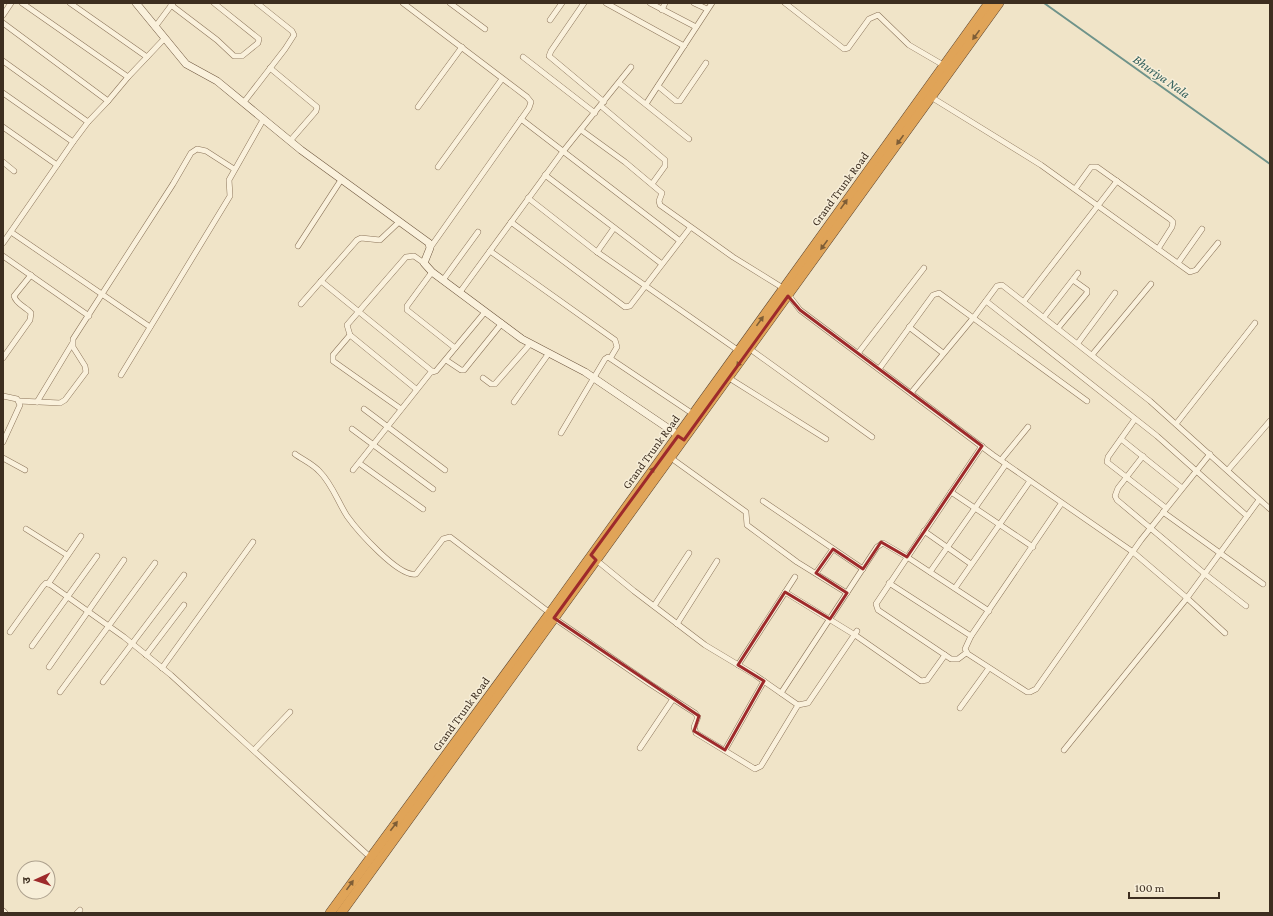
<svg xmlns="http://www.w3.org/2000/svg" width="1273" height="916" font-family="'Crimson Pro','Noto Sans Devanagari',serif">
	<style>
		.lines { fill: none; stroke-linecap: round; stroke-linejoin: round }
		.stream { stroke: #6f938a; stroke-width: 2 }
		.street-casing { stroke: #8d765c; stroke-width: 6 }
		.secondary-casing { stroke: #6f573f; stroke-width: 8 }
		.highway-casing { stroke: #5b4430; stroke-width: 10 }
		.street { stroke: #faf1dc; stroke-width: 5 }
		.secondary { stroke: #faf1dc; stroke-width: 7 }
		.highway { stroke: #e0a458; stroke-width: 9 }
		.oneway { fill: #7e5d36 }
		.marked { fill: none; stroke: #9e2a2b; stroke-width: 3; stroke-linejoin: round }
		.labels { text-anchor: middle; stroke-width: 3; stroke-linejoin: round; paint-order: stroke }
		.street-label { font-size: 12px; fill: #3d2e20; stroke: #f7eed8 }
		.water-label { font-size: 13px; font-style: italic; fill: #2f5d5a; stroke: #f7eed8 }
	</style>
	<rect width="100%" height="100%" fill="#f0e4c8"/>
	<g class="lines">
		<polyline class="stream" points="1044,3 1270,164"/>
		<g class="street-casing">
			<g id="street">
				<polyline points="22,3 128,77 108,101"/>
				<polyline points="70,3 147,57 128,77"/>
				<polyline points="403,3 527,97 531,102 529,108 430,248"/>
				<polyline points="450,3 485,29"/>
				<polyline points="584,3 551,51 549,56 604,102"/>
				<polyline points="606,3 684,46"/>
				<polyline points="650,3 696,27"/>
				<polyline points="694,3 707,9"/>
				<polyline points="785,3 844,49 848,48 869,19 878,15 909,45 945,66"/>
				<polyline points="171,5 217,40 234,56 242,56 258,43 259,39 214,3"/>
				<polyline points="662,10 665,3"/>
				<polyline points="3,15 11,3"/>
				<polyline points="550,20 562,3"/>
				<polyline points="3,23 108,101 88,122"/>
				<polyline points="155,27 173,3"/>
				<polyline points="147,57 164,39"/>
				<polyline points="523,57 595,113"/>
				<polyline points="3,61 88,122 73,142 3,93"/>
				<polyline points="270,68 317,107 316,111 290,141"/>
				<polyline points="619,83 689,139"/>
				<polyline points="658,86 676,101 680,101 706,63"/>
				<polyline points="931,97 1041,165 1190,272 1196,270 1218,243"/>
				<polyline points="244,102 285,49 294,35 292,31 257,3"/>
				<polyline points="646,104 712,3"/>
				<polyline points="601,106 665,160 665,166 652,184"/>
				<polyline points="418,107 462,47"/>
				<polyline points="521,119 680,241"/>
				<polyline points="3,127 57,165"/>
				<polyline points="581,130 625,162 662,193 659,201 660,205 733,257 783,288 800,310 993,455 1133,552 1187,598 1225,633"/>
				<polyline points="3,162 14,171"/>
				<polyline points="438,167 502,79"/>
				<polyline points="545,175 662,264"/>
				<polyline points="1075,189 1091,167 1097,167 1170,219 1173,222 1172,227 1158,249"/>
				<polyline points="528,198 597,252 739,351"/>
				<polyline points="511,222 625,307 630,306 690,228"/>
				<polyline points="11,232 150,327"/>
				<polyline points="3,243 73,142"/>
				<polyline points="298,246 341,180"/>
				<polyline points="490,251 615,340 617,347 611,357"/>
				<polyline points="597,252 614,228"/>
				<polyline points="3,256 89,316"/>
				<polyline points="1178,263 1202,229"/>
				<polyline points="432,272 407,306 407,310 455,348"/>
				<polyline points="443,280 478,232"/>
				<polyline points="321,281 433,372 436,371 485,312"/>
				<polyline points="460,292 561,154 631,67"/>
				<polyline points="986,301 1157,436 1247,516"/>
				<polyline points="1024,301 1117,181"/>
				<polyline points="301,304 357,240 361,238 380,240 399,222"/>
				<polyline points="1044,317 1078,273"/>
				<polyline points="909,327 943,353"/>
				<polyline points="1058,328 1087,293 1087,290 1073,280"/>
				<polyline points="350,335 333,355 333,361 401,409"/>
				<polyline points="1078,343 1115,293"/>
				<polyline points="750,349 872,437"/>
				<polyline points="859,352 924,268"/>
				<polyline points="1092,355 1151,284"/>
				<path d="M3 358 30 320 31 313C26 307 16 304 14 296L31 275"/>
				<polyline points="446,360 461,370 464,370 502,323"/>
				<polyline points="879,369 933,295 939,293 1087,401"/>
				<polyline points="121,375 230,196 229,180 263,120"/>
				<polyline points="483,378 491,384 495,384 530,344"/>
				<polyline points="729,378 826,439"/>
				<polyline points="416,389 350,335 347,325 406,257 414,256 424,263"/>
				<polyline points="911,393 974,317 997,286 1002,285 1150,401 1270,509"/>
				<polyline points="3,396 17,399 20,405 3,442"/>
				<polyline points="19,401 60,403 65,400 86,372 85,366 73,347 73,339 173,184 191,153 197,149 206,151 234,169"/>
				<polyline points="37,402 72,344"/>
				<polyline points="514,402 549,353"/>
				<polyline points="364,409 445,470"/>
				<polyline points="1135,419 1108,457 1107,462 1166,508"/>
				<polyline points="1176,424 1255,323"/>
				<polyline points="352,429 433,489"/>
				<polyline points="561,433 605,359 608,357 693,414"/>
				<polyline points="1121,439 1182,488"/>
				<path d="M295 454C303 460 313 464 320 472 332 484 338 502 347 516 357 530 399 578 416 574L443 539 450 537 550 613"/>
				<polyline points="1143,456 1118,488 1115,496 1117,500 1205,574 1246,606"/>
				<polyline points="3,458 25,470"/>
				<polyline points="671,458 746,512 747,525 797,562 847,593"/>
				<polyline points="1001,460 1028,427"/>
				<polyline points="359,463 423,509"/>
				<polyline points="353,470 431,372"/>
				<polyline points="1228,470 1270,421"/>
				<polyline points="951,492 1033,547"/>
				<polyline points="763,501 863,569"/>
				<polyline points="1061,504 971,636 965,649 968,654 1027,692 1030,692 1036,689 1141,540 1210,454"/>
				<polyline points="1163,512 1263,584"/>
				<polyline points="26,529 67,555"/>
				<polyline points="924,531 971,564"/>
				<polyline points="595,559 634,591 705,645 755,675 798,705 808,703 857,631"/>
				<polyline points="930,572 1006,464"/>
				<polyline points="816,573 833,549"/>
				<polyline points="889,583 971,636"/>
				<polyline points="48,584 81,536"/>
				<polyline points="955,588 1030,481"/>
				<polyline points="785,592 855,635 921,681 927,680 945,655"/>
				<polyline points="654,606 689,553"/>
				<polyline points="554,618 650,684 695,713 698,717 694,727 696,733 755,769 761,766 798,705"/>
				<polyline points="677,624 717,561"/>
				<polyline points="10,632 43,586 46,583 51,585 124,637 171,675 370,857"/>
				<polyline points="32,646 97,556"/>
				<polyline points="966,653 958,659 951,659 878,610 876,604 982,446"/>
				<polyline points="146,655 184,605"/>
				<polyline points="738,665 795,577"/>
				<polyline points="49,667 124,560"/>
				<polyline points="162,668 253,542"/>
				<polyline points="103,682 184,575"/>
				<polyline points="60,692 155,563"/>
				<polyline points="781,693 877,547 883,543 907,557 989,611"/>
				<polyline points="960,708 989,668"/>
				<polyline points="640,748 673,699"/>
				<polyline points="254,750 290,712"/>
				<polyline points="725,750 764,681"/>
				<polyline points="1064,750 1187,598 1259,500"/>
				<polyline points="77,913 80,910"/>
			</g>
		</g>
		<g class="secondary-casing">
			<g id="secondary">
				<polyline points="136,3 186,64 217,81 301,150 429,243 430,248 424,263 432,272 522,339 585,372 681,437"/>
				<polyline points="3,912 4,913"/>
			</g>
		</g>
		<g class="highway-casing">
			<g id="highway">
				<polyline points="330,913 550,613 989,3"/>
				<polyline points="341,913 999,3"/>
			</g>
		</g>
		<use href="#street" class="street"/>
		<use href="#secondary" class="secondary"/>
		<use href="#highway" class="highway"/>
	</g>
	<defs><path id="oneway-solid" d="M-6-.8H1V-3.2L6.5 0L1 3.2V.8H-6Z"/></defs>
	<g class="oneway">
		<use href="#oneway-solid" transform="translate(976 35) rotate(126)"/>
		<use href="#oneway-solid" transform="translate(900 140) rotate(126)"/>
		<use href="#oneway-solid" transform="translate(844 204) rotate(-55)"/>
		<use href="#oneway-solid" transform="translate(824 245) rotate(126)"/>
		<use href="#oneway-solid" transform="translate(760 321) rotate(-54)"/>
		<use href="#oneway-solid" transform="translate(740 362) rotate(126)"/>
		<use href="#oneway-solid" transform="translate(651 472) rotate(-55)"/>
		<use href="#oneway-solid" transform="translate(394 826) rotate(-53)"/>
		<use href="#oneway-solid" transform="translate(350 885) rotate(-54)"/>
	</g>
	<path class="marked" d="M788 296 800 310 982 446 907 557 881 542 863 569 833 549 816 573 847 593 830 619 785 592 738 665 764 681 725 750 694 731 699 716 554 618 596 560 591 555 678 436 684 440Z"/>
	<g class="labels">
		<g class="street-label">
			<text transform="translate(840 189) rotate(-54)" y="4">Grand Trunk Road</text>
			<text transform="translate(651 452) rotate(-54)" y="4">Grand Trunk Road</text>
			<text transform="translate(461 714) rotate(-54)" y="4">Grand Trunk Road</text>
		</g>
		<g class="water-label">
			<text transform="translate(1162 76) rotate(35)" y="5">Bhuriya Nala</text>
		</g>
	</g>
	<rect width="1273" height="916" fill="none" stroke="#3d2e20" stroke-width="8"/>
	<g transform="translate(36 880) rotate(267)"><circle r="19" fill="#f7eed8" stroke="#ada18e"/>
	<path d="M0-3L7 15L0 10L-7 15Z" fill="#9e2a2b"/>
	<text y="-6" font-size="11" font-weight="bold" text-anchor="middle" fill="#3d2e20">उ</text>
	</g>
	<path d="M1129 892v6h90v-6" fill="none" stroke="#3d2e20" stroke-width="2"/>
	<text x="1135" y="892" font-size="12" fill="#3d2e20" stroke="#f7eed8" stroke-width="3" paint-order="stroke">100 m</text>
</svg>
